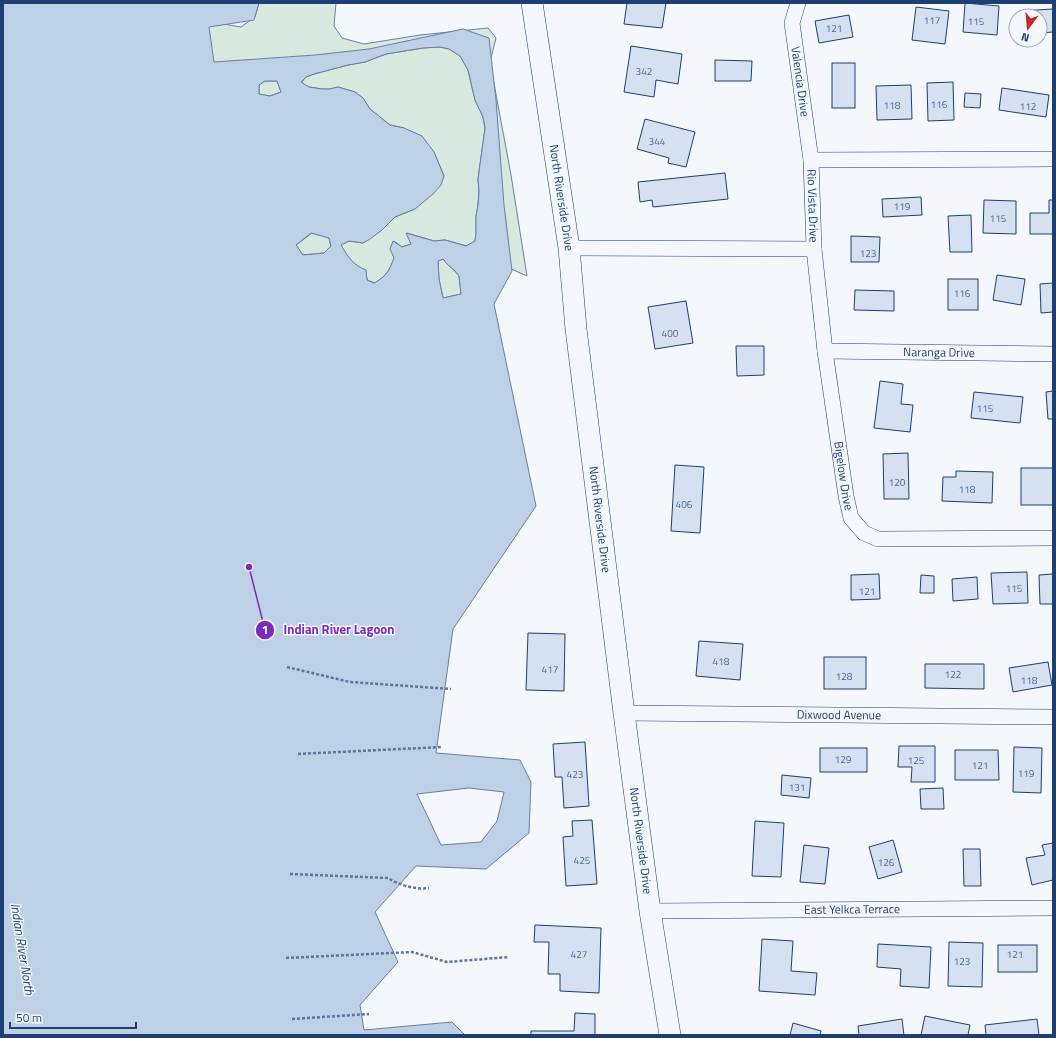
<svg xmlns="http://www.w3.org/2000/svg" width="1056" height="1038" font-family="'Titillium Web',sans-serif">
	<style>
		.green { fill: #d7e8df; stroke: #687fa3 }
		.water { fill: #bed0e5; stroke: #687fa3; fill-rule: evenodd }
		.building { fill: #d5e0f0; stroke: #1d3f73 }
		.lines { fill: none; stroke-linecap: round; stroke-linejoin: round }
		.street-casing { stroke: #1d3f73; stroke-width: 16 }
		.secondary-casing { stroke: #1d3f73; stroke-width: 22 }
		.path { stroke: #5e769c; stroke-width: 2.5; stroke-dasharray: 3 2; stroke-linecap: butt }
		.street { stroke: #f4f7fb; stroke-width: 15 }
		.secondary { stroke: #f4f7fb; stroke-width: 21 }
		.labels { text-anchor: middle; stroke-width: 3; stroke-linejoin: round; paint-order: stroke }
		.number-label { font-size: 10px; fill: #4b6792 }
		.street-label { font-size: 12px; fill: #1d3f73; stroke: #f4f7fb }
		.water-label { font-size: 13px; font-style: italic; fill: #1d3f73; stroke: #f4f7fb }
		.leader { fill: none; stroke: #7b2cbf; stroke-width: 1.5 }
		.callout-dot { fill: #7b2cbf; stroke: #f4f7fb; stroke-width: 1.5 }
		.mark-label { font-size: 12px; text-anchor: middle; font-weight: bold; fill: #fff }
		.callout-label { font-size: 13px; text-anchor: middle; font-weight: bold; fill: #7b2cbf; stroke: #f4f7fb; stroke-width: 3; stroke-linejoin: round; paint-order: stroke }
	</style>
	<rect width="100%" height="100%" fill="#f4f7fb"/>
	<g class="green">
		<polygon points="259,3 336,3 334,26 342,38 364,44 420,35 488,28 496,38 490,62 511,175 527,276 509,268 492,129 476,68 451,41 364,53 213,64 206,21 241,27 255,17"/>
		<path d="M440 47 449 49 460 56 468 70 475 100 483 117 485 128 478 179 479 191 478 205 476 216V233L475 241 467 246 445 240 434 241 407 233 411 244 402 247 394 241 391 249 394 258C389 271 387 275 375 283L367 280 366 271C353 265 348 257 340 245L349 241 363 243 382 230 395 217 415 209 444 176 434 152 404 128 390 125 370 109 363 98 355 92 338 87 330 89H322L309 87 301 83 306 77 314 74 348 65 365 62 386 54 423 48Z"/>
		<polygon points="265,81 277,81 281,92 270,96 259,94 259,85"/>
		<polygon points="312,233 329,238 331,246 324,253 303,255 296,245"/>
		<polygon points="443,259 447,264 454,270 459,276 461,294 443,298 439,279 438,261"/>
	</g>
	<path class="water" d="M3 3H259L254 20 209 27 214 62 315 55 369 49 463 29 489 38 496 100 504 205 512 271 494 304 536 506 453 629 436 753 520 760 531 782 529 833 486 869 416 866 375 912 398 962 360 1005 364 1030 452 1022 465 1035H3ZM440 47 449 49 460 56 468 70 475 100 483 117 485 128 478 179 479 191 478 205 476 216V233L475 241 466 246 445 240 434 241 406 233 411 244 402 247 393 241 390 249 394 258C389 271 387 276 374 283L367 280 366 270C353 265 348 257 341 245L349 241 363 243 370 239 382 230 395 217 415 209 433 194 441 185 444 176 434 152 422 136 404 128 390 125 370 109 363 98 355 92 338 87 330 89H322L309 87 301 82 306 77 314 74 348 65 365 62 386 54 423 48ZM265 81H277L281 92 270 96 259 94V85ZM311 233 329 238 331 246 324 253 303 255 296 245ZM443 259 447 264 454 270 459 276 461 294 443 298 439 279 438 261ZM469 788 504 792 497 821 481 842 441 845 417 794Z"/>
	<g class="building">
		<polygon points="627,3 666,3 662,28 624,24"/>
		<polygon points="965,3 999,6 997,35 963,32"/>
		<polygon points="916,7 949,11 945,44 912,40"/>
		<polygon points="1053,9 1053,32 1040,33 1040,16 1019,16 1019,11"/>
		<polygon points="849,15 853,37 819,43 815,21"/>
		<polygon points="631,46 682,54 678,84 656,80 654,97 624,92"/>
		<polygon points="715,60 752,61 751,81 715,81"/>
		<rect x="832" y="63" width="23" height="45"/>
		<polygon points="953,82 954,120 928,121 927,83"/>
		<polygon points="911,85 912,119 877,120 876,86"/>
		<polygon points="1002,88 1049,95 1046,117 999,110"/>
		<polygon points="965,93 981,94 980,108 964,107"/>
		<polygon points="645,119 695,132 686,167 668,163 669,158 637,149"/>
		<polygon points="725,173 728,199 653,207 652,200 640,202 638,182"/>
		<polygon points="921,197 922,215 883,217 882,199"/>
		<polygon points="984,200 1016,201 1016,234 983,233"/>
		<polygon points="1049,200 1053,200 1053,234 1030,234 1030,213 1049,213"/>
		<polygon points="971,215 972,252 950,252 948,216"/>
		<polygon points="851,236 880,237 879,262 851,262"/>
		<polygon points="997,275 1025,279 1021,305 993,300"/>
		<rect x="948" y="279" width="30" height="31"/>
		<polygon points="1053,283 1053,312 1041,313 1040,284"/>
		<polygon points="855,290 894,291 894,311 854,310"/>
		<polygon points="686,301 693,343 655,349 648,307"/>
		<polygon points="736,346 764,346 764,375 737,376"/>
		<polygon points="880,381 903,384 901,404 913,405 910,432 874,428"/>
		<polygon points="1053,391 1053,419 1048,419 1046,392"/>
		<polygon points="974,392 1023,397 1020,423 971,418"/>
		<polygon points="908,453 909,499 884,499 883,454"/>
		<polygon points="675,465 704,467 700,533 671,531"/>
		<rect x="1021" y="468" width="32" height="37"/>
		<polygon points="956,471 993,472 992,503 942,501 943,477 956,477"/>
		<polygon points="1027,572 1028,603 993,604 991,573"/>
		<polygon points="879,574 880,599 851,600 851,575"/>
		<polygon points="1053,574 1053,604 1040,604 1039,575"/>
		<polygon points="921,575 934,576 934,593 920,593"/>
		<polygon points="977,577 978,599 953,601 952,579"/>
		<polygon points="528,633 565,634 564,691 526,690"/>
		<polygon points="699,641 743,644 740,680 696,676"/>
		<rect x="824" y="657" width="42" height="32"/>
		<polygon points="1048,662 1052,685 1013,692 1009,668"/>
		<polygon points="925,664 984,664 984,689 925,688"/>
		<polygon points="585,742 589,806 564,808 562,777 555,777 553,744"/>
		<polygon points="899,746 935,746 935,782 911,782 912,767 898,767"/>
		<polygon points="1014,747 1042,748 1041,793 1013,792"/>
		<rect x="820" y="748" width="47" height="24"/>
		<polygon points="955,750 998,750 999,780 955,780"/>
		<polygon points="782,775 811,778 809,798 781,795"/>
		<polygon points="943,788 944,809 921,809 920,789"/>
		<polygon points="592,820 597,884 566,886 563,837 573,836 572,821"/>
		<polygon points="755,821 784,823 781,877 752,876"/>
		<polygon points="893,840 902,872 878,879 869,847"/>
		<polygon points="1053,843 1053,880 1032,885 1026,858 1045,855 1042,845"/>
		<polygon points="804,845 829,848 825,884 800,882"/>
		<polygon points="963,849 980,849 981,886 964,886"/>
		<polygon points="535,925 601,928 599,993 560,991 560,974 548,974 549,942 534,942"/>
		<polygon points="762,939 793,941 791,971 817,973 815,995 759,991"/>
		<polygon points="949,942 983,943 982,987 948,986"/>
		<polygon points="878,944 931,947 929,988 900,986 901,969 877,967"/>
		<rect x="998" y="945" width="39" height="27"/>
		<polygon points="575,1013 595,1014 595,1035 531,1035 531,1031 574,1031"/>
		<polygon points="925,1016 970,1025 968,1035 921,1035"/>
		<polygon points="902,1019 904,1035 859,1035 858,1026"/>
		<polygon points="1037,1019 1039,1035 986,1035 985,1025"/>
		<polygon points="793,1023 821,1031 820,1035 790,1035"/>
	</g>
	<g class="lines">
		<g class="street-casing">
			<g id="street">
				<path id="s1" d="M798 3 792 23 811 160 814 249 825 351 846 496 851 518 864 533 878 539 1053 538"/>
				<polyline points="811,160 1053,159"/>
				<polyline points="569,248 814,249"/>
				<path id="s2" d="M825 351 1053 354"/>
				<path id="s3" d="M624 713 1053 717"/>
				<path id="s4" d="M650 911 1053 908"/>
			</g>
		</g>
		<g class="secondary-casing">
			<g id="secondary">
				<path id="s5" d="M532 3 569 248 576 329 624 713 650 911 670 1035"/>
			</g>
		</g>
		<g class="path">
			<polyline points="287,667 350,682 451,689"/>
			<polyline points="298,754 441,747"/>
			<path d="M290 874 388 878C399 885 416 890 429 888"/>
			<polyline points="286,958 412,952 447,962 509,957"/>
			<polyline points="292,1019 369,1014"/>
		</g>
		<use href="#street" class="street"/>
		<use href="#secondary" class="secondary"/>
	</g>
	<g class="labels">
		<g class="number-label">
			<text x="932" y="24">117</text>
			<text x="976" y="25">115</text>
			<text x="834" y="32">121</text>
			<text x="644" y="75">342</text>
			<text x="939" y="108">116</text>
			<text x="892" y="109">118</text>
			<text x="1028" y="110">112</text>
			<text x="657" y="145">344</text>
			<text x="902" y="210">119</text>
			<text x="998" y="222">115</text>
			<text x="868" y="257">123</text>
			<text x="962" y="297">116</text>
			<text x="670" y="337">400</text>
			<text x="985" y="412">115</text>
			<text x="897" y="486">120</text>
			<text x="967" y="493">118</text>
			<text x="684" y="508">406</text>
			<text x="1014" y="592">115</text>
			<text x="867" y="595">121</text>
			<text x="721" y="665">418</text>
			<text x="550" y="673">417</text>
			<text x="953" y="678">122</text>
			<text x="844" y="680">128</text>
			<text x="1029" y="684">118</text>
			<text x="843" y="763">129</text>
			<text x="916" y="764">125</text>
			<text x="980" y="769">121</text>
			<text x="1026" y="777">119</text>
			<text x="575" y="778">423</text>
			<text x="797" y="791">131</text>
			<text x="582" y="864">425</text>
			<text x="886" y="866">126</text>
			<text x="579" y="958">427</text>
			<text x="1015" y="958">121</text>
			<text x="962" y="965">123</text>
		</g>
		<g class="street-label">
			<text dy="4" stroke="none"><textPath href="#s1" startOffset="80">Valencia Drive</textPath></text>
			<text dy="4" stroke="none"><textPath href="#s5" startOffset="197">North Riverside Drive</textPath></text>
			<text dy="4" stroke="none"><textPath href="#s1" startOffset="205">Rio Vista Drive</textPath></text>
			<text dy="4" stroke="none"><textPath href="#s2" startOffset="114">Naranga Drive</textPath></text>
			<text dy="4" stroke="none"><textPath href="#s1" startOffset="477">Bigelow Drive</textPath></text>
			<text dy="4" stroke="none"><textPath href="#s5" startOffset="521">North Riverside Drive</textPath></text>
			<text dy="4" stroke="none"><textPath href="#s3" startOffset="215">Dixwood Avenue</textPath></text>
			<text dy="4" stroke="none"><textPath href="#s5" startOffset="845">North Riverside Drive</textPath></text>
			<text dy="4" stroke="none"><textPath href="#s4" startOffset="202">East Yelkca Terrace</textPath></text>
		</g>
		<g class="water-label">
			<text transform="translate(23 949) rotate(81)" y="5">Indian River North</text>
		</g>
	</g>
	<path class="leader" d="M249 567L265 630"/>
	<g class="callout-dot">
		<circle cx="249" cy="567" r="4"/>
		<circle cx="265" cy="630" r="10"/>
	</g>
	<g class="mark-label">
		<text x="265" y="634">1</text>
	</g>
	<g class="callout-label">
		<text x="339" y="634">Indian River Lagoon</text>
	</g>
	<rect width="1056" height="1038" fill="none" stroke="#1d3f73" stroke-width="8"/>
	<g transform="translate(1028 28) rotate(196)"><circle r="19" fill="#f4f7fb" stroke="#9eadc5"/>
	<path d="M0-3L7 15L0 10L-7 15Z" fill="#c62828"/>
	<text y="-6" font-size="11" font-weight="bold" text-anchor="middle" fill="#1d3f73">N</text>
	</g>
	<path d="M10 1022v6h126v-6" fill="none" stroke="#1d3f73" stroke-width="2"/>
	<text x="16" y="1022" font-size="12" fill="#1d3f73" stroke="#f4f7fb" stroke-width="3" paint-order="stroke">50 m</text>
</svg>
